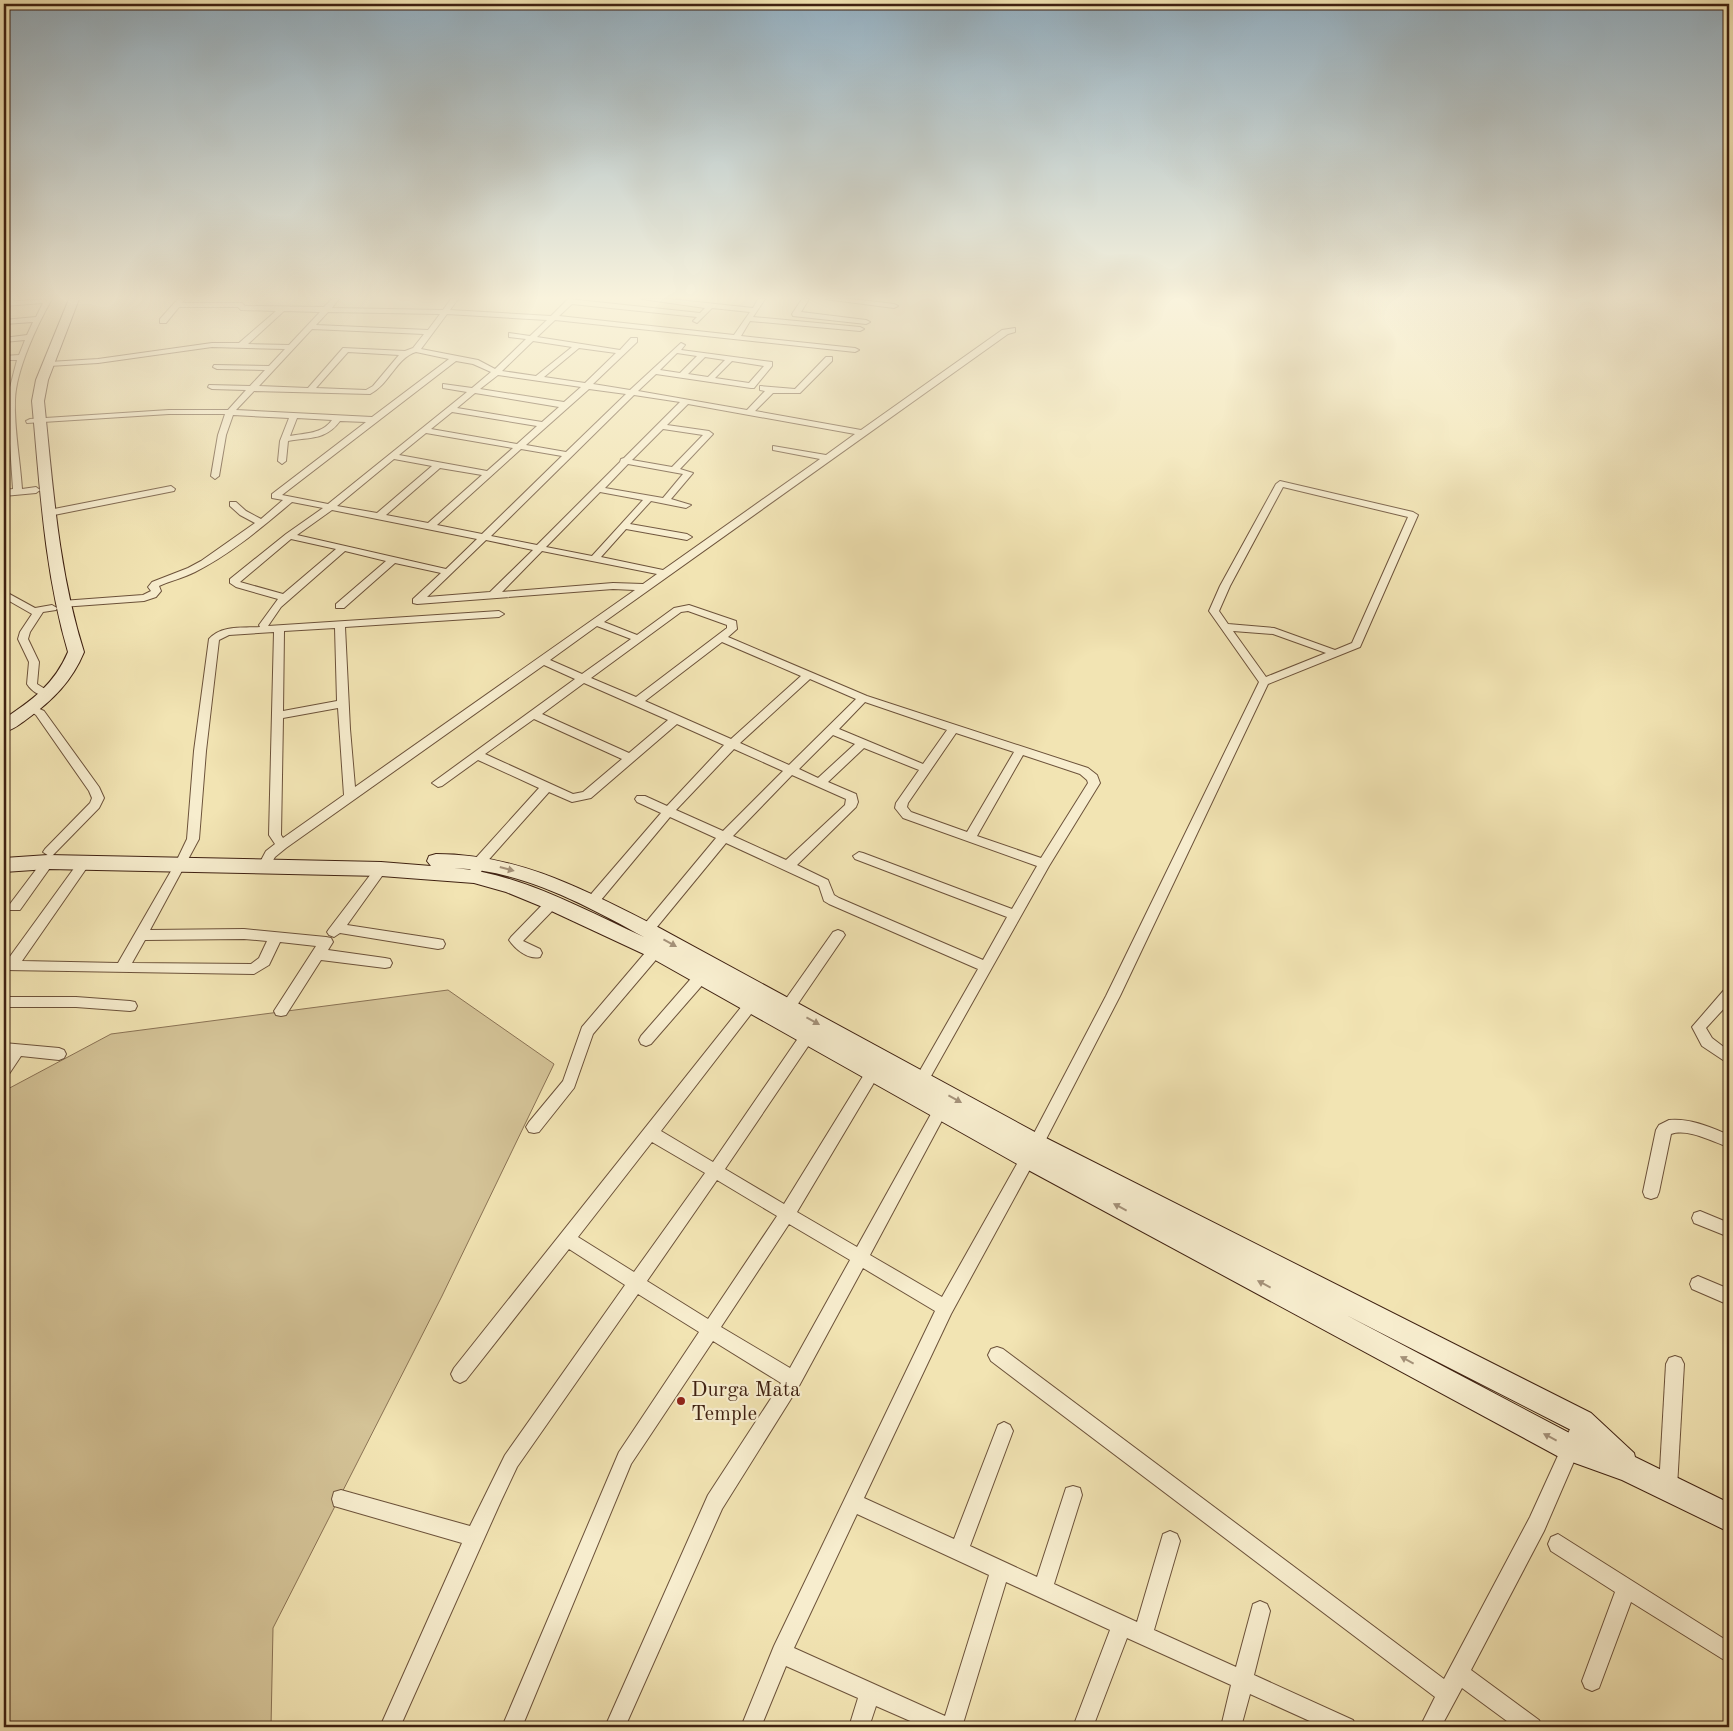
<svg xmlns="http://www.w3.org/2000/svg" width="1733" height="1731" font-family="'Old Standard TT',serif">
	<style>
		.green { fill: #d4c397; stroke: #8a7254 }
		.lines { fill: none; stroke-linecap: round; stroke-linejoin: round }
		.street-casing { stroke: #6c523a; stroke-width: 2 }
		.secondary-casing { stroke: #3f2111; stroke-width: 2 }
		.street { fill: #f7edce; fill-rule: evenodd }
		.secondary { fill: #f7edce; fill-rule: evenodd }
		.oneway { fill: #a49179 }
		.poi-dot { fill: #8f2418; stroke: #f7edce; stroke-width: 2 }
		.labels { text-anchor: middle; stroke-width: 4.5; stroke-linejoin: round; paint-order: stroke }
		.near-poi-label { font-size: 21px; fill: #3f2111; stroke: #f7edce; text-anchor: start }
	</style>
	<rect width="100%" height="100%" fill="#f2e4b3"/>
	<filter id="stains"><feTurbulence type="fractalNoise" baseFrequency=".004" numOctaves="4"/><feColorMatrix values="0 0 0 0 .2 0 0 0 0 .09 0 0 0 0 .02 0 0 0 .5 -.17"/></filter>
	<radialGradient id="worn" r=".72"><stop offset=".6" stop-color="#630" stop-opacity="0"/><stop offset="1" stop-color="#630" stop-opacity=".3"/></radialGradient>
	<polygon class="green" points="448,990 554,1064 442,1296 273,1628 271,1727 4,1727 4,1091 111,1034"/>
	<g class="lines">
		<g class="street-casing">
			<g id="street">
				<path d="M52 299C37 325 16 370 15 400 14 429 20 459 22 489L36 487 40 490 36 493 4 496V490L13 489 7 399 17 360H4V356L19 355 25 340 4 342V338L27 335 33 322 4 324V320L36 317 43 303 4 306V302Z"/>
				<path d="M178 299H185L182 303H242L245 306 324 307 332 299H339L332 308 443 310 451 299H458L450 310 551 316 568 299 700 313 705 308 642 299H669L753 308 758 299H765L753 317 860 327 864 329 860 331 750 321 741 336 855 348 859 350 855 352 555 320 537 337 620 350 631 338H637V342L593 384 630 390 681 343 685 345 681 350 772 362V366L754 388H751L656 374 638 391 747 410 765 391 760 390V386L795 389 826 357H832V361L800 393H773L755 411 861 430 1002 330 1015 328V332L1008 334 604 622 637 635 674 608 689 605 736 621 737 629 728 637 867 696 1088 768 1097 775 1100 783 1049 866 926 1085 921 1087 916 1085 914 1081 978 969 829 904 824 901 819 886 726 843 652 933H642L640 930 642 927 716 838 670 817 596 906H586L585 903 586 900 661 813 637 802 635 799 637 796H645L667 806 724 745 677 724 591 798 572 802 549 792 484 865 478 879H470L468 876 474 860 539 788 478 760 442 786 438 787 432 783 575 679 544 665 286 848 275 857 268 869 264 870 258 866 266 851 275 844 269 835 274 632 229 635 219 640 206 751 199 839 150 930 244 929 326 937 331 938 333 942 328 950 385 958 390 959 392 963 390 967 385 968 321 960 286 1015 281 1016 276 1015 274 1011 316 946 280 942 269 965 254 974 6 970 4 966 6 962 80 860H88L90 863 88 866 22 961 118 963 175 864 187 839 194 751 209 639C221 625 243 628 260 627L259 625 278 599 236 587 230 583V579L286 534 323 508 292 502C262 527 231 554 195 572 183 578 170 581 159 586L161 591 156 597 144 601 62 607 57 604 62 601 143 595 151 591 148 587 152 582 188 568 201 561 255 523 240 515 230 506V502H236L246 511 261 519 283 500 272 498V494L366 422 340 421C326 440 311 437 288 441L286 461 282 464 278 461 280 441 289 418 233 415 226 435 219 476 215 479 211 476 218 435 225 414H169L27 423 26 421 30 419 169 410H228L246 390 212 389 208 387 209 385 250 386 265 370 217 369 213 367 214 365 269 366 285 349 212 347 98 363 49 366 45 364 49 362 98 359 212 343H239L276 311 241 310 238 307H179L166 323H160V319ZM572 304 697 317 693 321 697 323 712 308 750 312 734 335 559 316ZM284 311 320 312 289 345 248 344ZM328 312 440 314 428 330 316 325ZM447 314 547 320 530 336 509 333V337L526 339 495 369 478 360 421 349ZM312 329 424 334 413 348 405 351 343 348 308 388 259 386ZM533 341 572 347 536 376 502 371ZM579 348 616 353 585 383 544 377ZM348 352 399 355 373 386 366 390 316 388ZM416 352 449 359 372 417 236 410 254 391 370 394C389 385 396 358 416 352ZM677 353 697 356 680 373 660 370ZM705 357 725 360 708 377 688 374ZM456 361 473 364 491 372 472 388 443 384V388L467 392 328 504 282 495ZM732 361 764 366 749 383 715 378ZM498 375 581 387 564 402 480 389ZM589 389 626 394 566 452 526 445ZM475 393 559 407 542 422 457 408ZM634 395 680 402 624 458 621 459 620 462 537 545 491 536ZM688 404 855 434 826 455 773 446V450L820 459 663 570 601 557 626 529 687 540 692 537 687 534 630 524 651 501 686 508 691 505 671 499 693 473 680 469 713 434 709 431 667 425ZM452 412 537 426 517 444 431 429ZM297 418 332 420C322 434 306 433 290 436ZM663 429 703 435 672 467 632 460ZM426 433 513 448 487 471 399 455ZM521 449 562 456 482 534 437 525ZM394 459 432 466 377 513 337 506ZM628 464 683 474 663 498 605 488ZM440 468 482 475 428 523 386 515ZM600 492 643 500 592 556 546 547ZM332 510 477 539 446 569 297 535ZM291 539 336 549 283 594 240 582ZM486 540 533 550 490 592 427 597ZM345 551 386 561 336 604V608H344L395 563 441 573 413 599V603L417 604 613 589 635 590 355 787 350 729 345 627 499 617 504 614 499 611 268 626 281 607ZM542 551 657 574 643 584 613 583 502 592ZM688 611 727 625V628L636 697 591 678 681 612ZM597 626 631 639 582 674 550 660ZM335 628 337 701 283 711 284 631ZM722 642 801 676 731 739 645 701ZM810 679 856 699 789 765 740 743ZM584 683 668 720 629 753 542 714ZM865 702 947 730 923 764 839 729ZM338 708 344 795 283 838 281 835 283 718ZM534 719 622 759 583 792 573 794 485 754ZM956 733 1014 752 967 832 911 812 907 807 908 803ZM833 735 855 744 818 778 799 769ZM864 748 919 770 896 803 895 808 903 818 1037 866 1012 909 863 853 859 852 853 856 855 859 1007 917 983 960 839 898 834 895 828 880 797 865 856 807 858 802 856 794 828 782ZM734 749 783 771 723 831 676 810ZM1023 755 1080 774 1087 780 1088 783 1041 858 977 836ZM792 775 846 799 845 805 786 860 733 836ZM244 939 267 941 259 958 251 964 132 963 145 940Z"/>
				<polygon points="802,299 809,299 801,312 866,320 870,322 866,324 793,316 792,314"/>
				<polygon points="825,299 852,299 894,304 898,306 894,308"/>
				<path d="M1280 481 1413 512 1418 515 1360 647 1268 684 1120 996 1041 1149 951 1314 864 1498 954 1539 998 1425 1004 1422 1010 1425 1013 1431 970 1546 1037 1577 1066 1488 1073 1486 1080 1488 1082 1495 1054 1584 1137 1622 1163 1534 1170 1531 1177 1534 1180 1541 1154 1630 1236 1667 1253 1604 1260 1601 1267 1604 1270 1611 1254 1675 1353 1720 1356 1727H1323L1250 1694 1241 1727H1221L1231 1685 1127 1638 1093 1727H1073L1110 1630 1006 1582 962 1727H924L876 1706 869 1727H849L858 1698 786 1666 761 1727H741L774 1646 935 1311 863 1268 799 1386 722 1509 625 1727H605L708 1495 781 1383 713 1341 631 1464 522 1727H502L619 1452 699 1332 638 1294 517 1467 501 1501 400 1727H380L462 1543 341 1508 334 1506 332 1499 334 1492 341 1490 470 1526 505 1455 625 1285 569 1249 466 1380 460 1383 454 1380 451 1374 454 1368 746 1001 751 1000 756 1001 758 1005 661 1131 713 1162 803 1031 808 1029 813 1031 815 1035 813 1039 725 1169 784 1204 868 1068 873 1066 878 1068 880 1072 878 1076 797 1212 857 1247 936 1105 941 1103 946 1105 948 1109 946 1113 870 1255 942 1297 1031 1139 1106 996 1259 682 1209 611 1220 586 1276 484ZM1283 487 1408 517 1352 643 1335 650 1274 628 1228 624 1219 611 1230 586ZM1233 631 1273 634 1326 653 1266 677ZM652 1142 705 1173 634 1272 578 1237ZM717 1180 777 1216 708 1319 647 1281ZM789 1224 850 1260 790 1368 721 1327ZM857 1514 989 1575 945 1716 794 1648Z"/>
				<polygon points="171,486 175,489 174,491 49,516 44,513 49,510"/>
				<path d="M4 591 35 608 52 605 57 608 56 610 43 612 30 632 28 639 39 662 37 684 53 694 52 696C42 698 32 692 27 684L29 662 18 639 20 632 32 614 4 598Z"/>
				<polygon points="31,705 44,711 99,787 104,798 99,808 53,855 49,856 43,852 45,849 90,803 92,798 89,791 36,715 26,708"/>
				<polygon points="48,858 54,862 52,865 20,910 10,910 9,907 10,904 44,859"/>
				<polygon points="381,865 385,866 387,869 347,925 438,939 443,940 445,944 443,948 438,949 340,933 334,937 329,935 327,932 329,929 377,866"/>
				<path d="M552 898 557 900 558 903 557 906 523 941 540 949 542 953 540 957C528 960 515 949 509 940L511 937 547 900Z"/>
				<polygon points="838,930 843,932 845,935 843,938 793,1011 788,1012 783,1011 781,1007 783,1003 833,932"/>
				<polygon points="655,946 660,947 662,951 660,955 593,1034 574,1088 539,1132 534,1133 529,1132 526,1127 529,1122 563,1081 582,1027 650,947"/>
				<polygon points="700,973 705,974 707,978 705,982 651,1044 646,1046 641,1044 639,1040 641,1036 695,974"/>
				<polygon points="1729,989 1729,1003 1706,1028 1712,1038 1729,1051 1729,1064 1702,1046 1692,1027 1724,990"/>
				<polygon points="4,997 76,997 130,1001 135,1002 137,1006 135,1010 130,1011 76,1007 4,1007"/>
				<polygon points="4,1043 59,1048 64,1050 66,1054 64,1058 59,1060 21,1056 9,1074 4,1076 4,1058 6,1055 4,1055"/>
				<path d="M1669 1120C1690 1118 1710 1127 1729 1135V1147C1712 1142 1689 1128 1671 1134L1659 1192 1657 1197 1651 1199 1645 1197 1643 1192 1656 1130 1659 1125Z"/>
				<polygon points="1700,1211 1729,1223 1729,1237 1694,1223 1692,1218 1694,1213"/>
				<polygon points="1698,1276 1729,1289 1729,1305 1692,1289 1690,1284 1692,1279"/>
				<polygon points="997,1347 1003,1349 1444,1679 1530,1517 1576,1416 1582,1413 1588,1416 1591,1422 1544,1531 1471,1670 1539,1720 1542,1727 1515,1727 1462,1688 1441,1727 1420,1727 1435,1697 991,1361 988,1355 991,1349"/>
				<polygon points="1675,1356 1681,1358 1684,1364 1677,1487 1675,1494 1668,1496 1661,1494 1659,1487 1666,1364 1669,1358"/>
				<polygon points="1558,1534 1729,1642 1729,1663 1631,1602 1599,1688 1592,1691 1585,1688 1582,1681 1615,1592 1551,1551 1548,1544 1551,1537"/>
			</g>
		</g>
		<g class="secondary-casing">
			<g id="secondary">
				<polygon points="4,299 14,299 8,310 4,311"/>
				<path d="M69 299H79L48 380 44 401C53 486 58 570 84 652 72 681 53 700 27 719 20 724 13 730 4 732V719C32 700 54 685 68 652 44 570 40 486 32 401L36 380Z"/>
				<path d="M436 854C518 854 582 889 654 925L1044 1137 1591 1413 1634 1453 1635 1457 1729 1503V1532L1622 1480 1561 1458 1019 1165 648 956 545 908 506 892 474 883 381 876 48 869 4 872V858L48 855 381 862 431 866 427 861 429 856ZM454 868C521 870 586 905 644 937 584 910 520 873 454 868ZM1346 1315 1573 1431 1578 1437H1577Z"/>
			</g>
		</g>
		<use href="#street" class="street"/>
		<use href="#secondary" class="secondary"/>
	</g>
	<defs><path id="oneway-solid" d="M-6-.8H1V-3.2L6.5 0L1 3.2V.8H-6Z" transform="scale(1.25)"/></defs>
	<g class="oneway">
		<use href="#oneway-solid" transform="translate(507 869) rotate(15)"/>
		<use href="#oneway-solid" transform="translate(670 943) rotate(29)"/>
		<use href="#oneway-solid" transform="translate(813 1021) rotate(29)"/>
		<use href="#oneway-solid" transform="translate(955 1099) rotate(29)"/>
		<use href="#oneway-solid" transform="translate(1120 1207) rotate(-152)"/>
		<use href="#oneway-solid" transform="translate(1264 1284) rotate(-152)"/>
		<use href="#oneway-solid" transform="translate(1407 1360) rotate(-152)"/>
		<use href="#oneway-solid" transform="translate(1550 1437) rotate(-152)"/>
	</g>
	<linearGradient id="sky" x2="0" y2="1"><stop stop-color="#93adbd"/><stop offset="0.55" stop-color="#f9f3dd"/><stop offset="1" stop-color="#f9f3dd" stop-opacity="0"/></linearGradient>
	<rect width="1733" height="542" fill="url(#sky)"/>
	<circle class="poi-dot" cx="681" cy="1401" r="5"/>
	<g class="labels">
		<g class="near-poi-label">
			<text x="691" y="1396">Durga Mata<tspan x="691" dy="24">Temple</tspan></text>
		</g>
	</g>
	<rect width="1733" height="1731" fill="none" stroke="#f2e4b3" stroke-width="20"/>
	<rect x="5" y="5" width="1723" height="1721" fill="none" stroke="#3f2111" stroke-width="2.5"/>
	<rect x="10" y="10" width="1713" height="1711" fill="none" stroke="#3f2111"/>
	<rect width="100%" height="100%" filter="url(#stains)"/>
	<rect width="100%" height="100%" fill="url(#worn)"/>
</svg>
